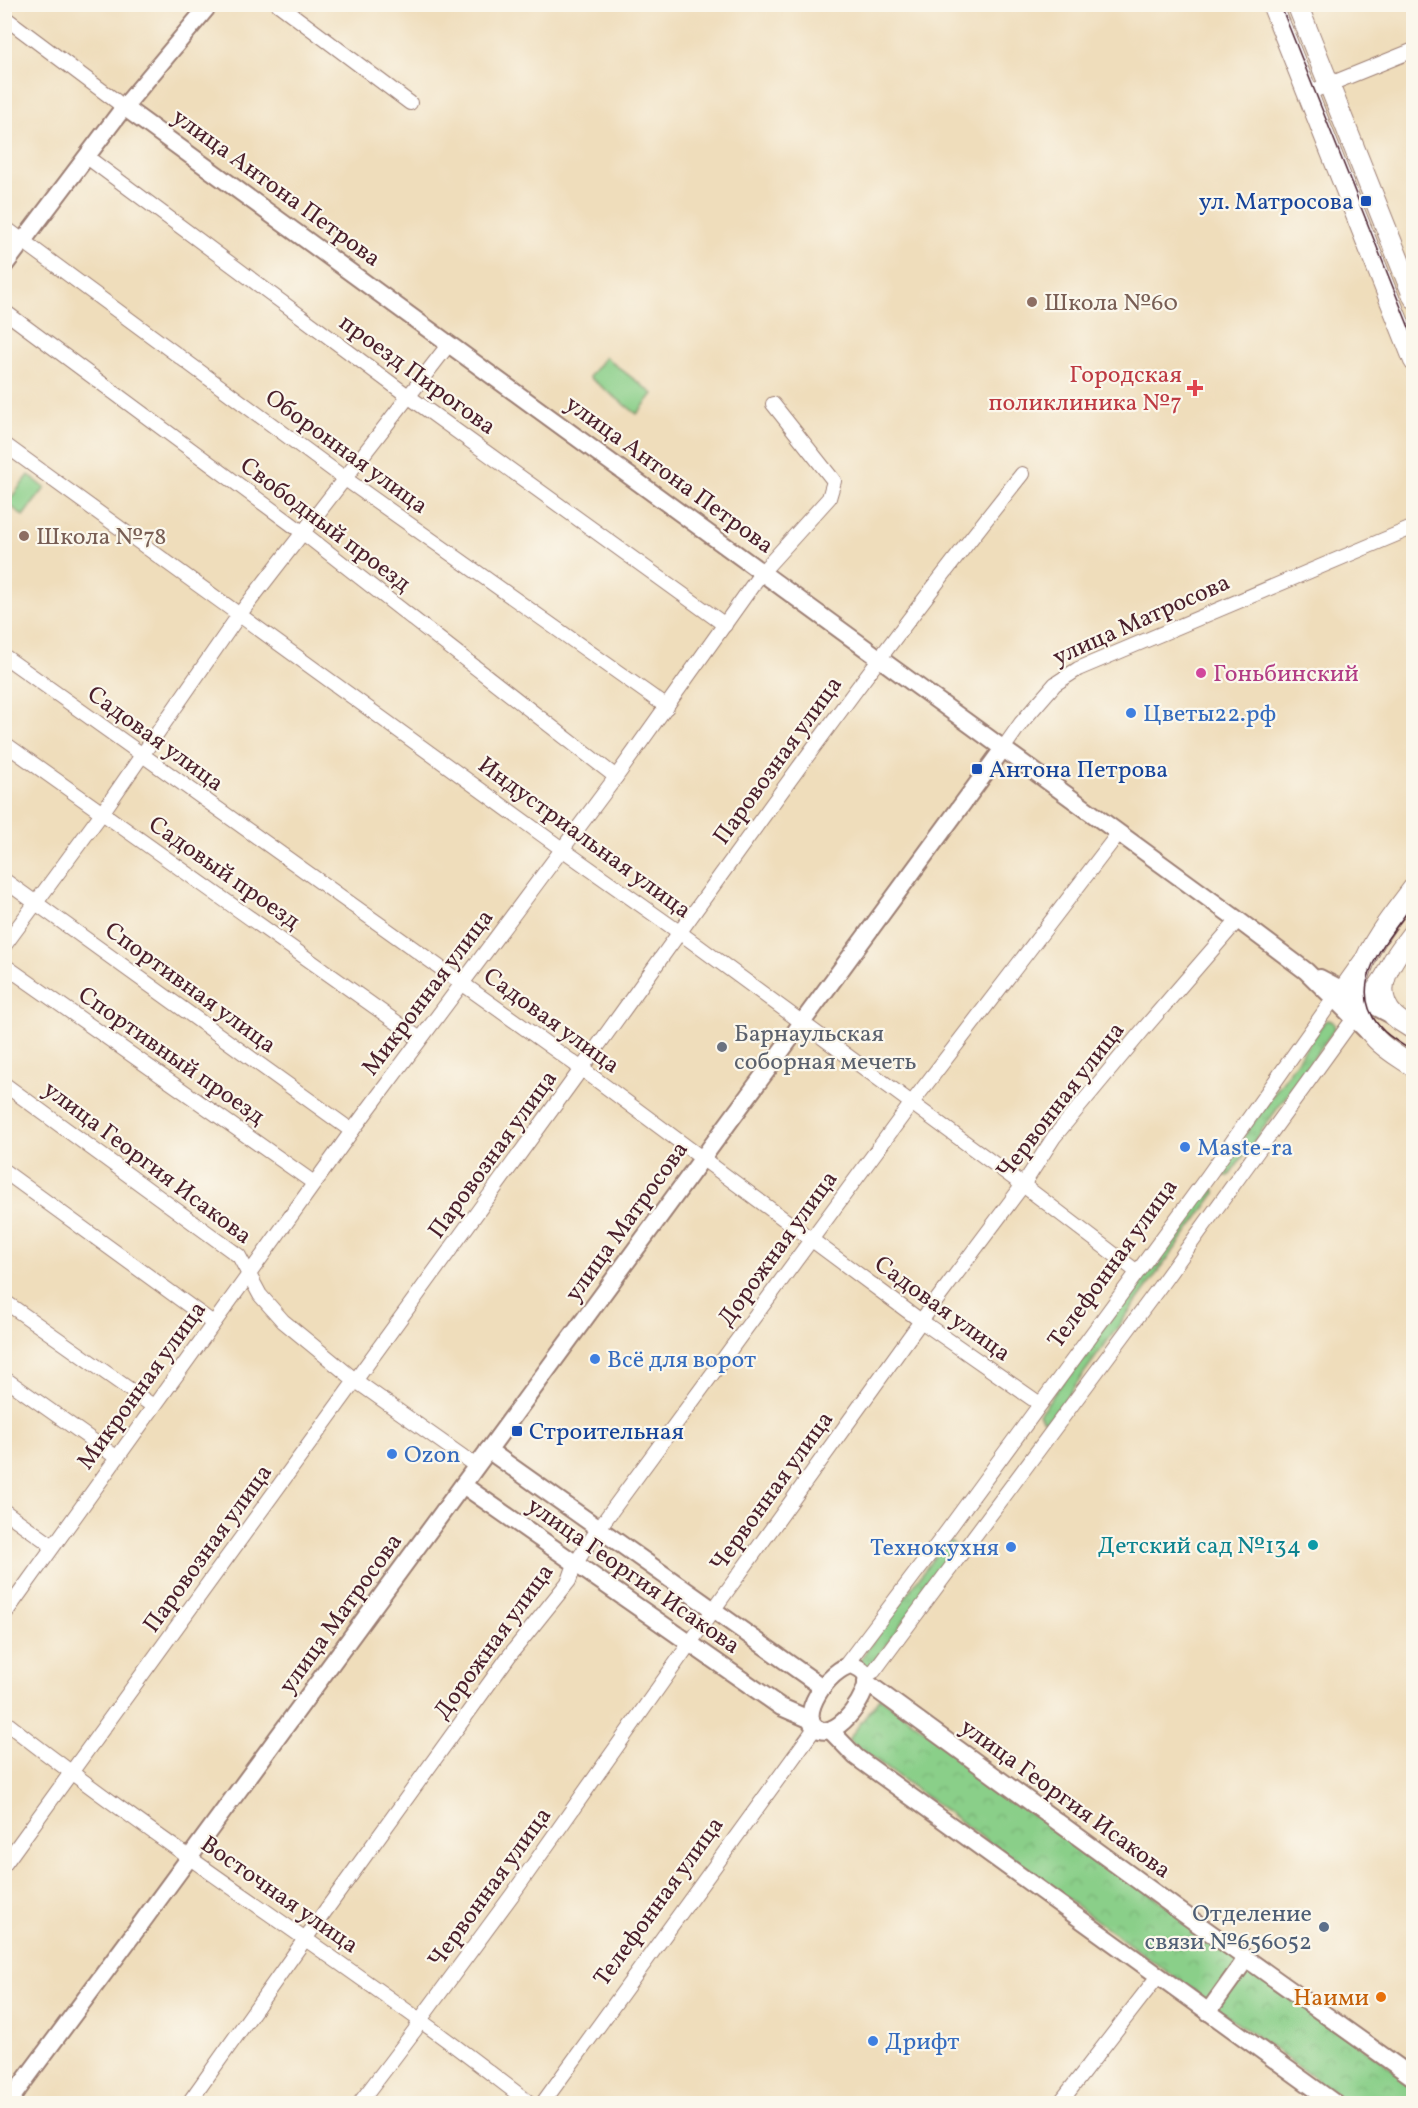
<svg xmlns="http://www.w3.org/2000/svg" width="1418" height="2108" font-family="Vollkorn,serif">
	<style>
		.grass { fill: url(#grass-tufts); stroke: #6a775a; stroke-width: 1.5 }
		.park { fill: url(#park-crowns); stroke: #6a775a; stroke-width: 1.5 }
		.pitch { fill: #8acf89; stroke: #6a775a; stroke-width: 1.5 }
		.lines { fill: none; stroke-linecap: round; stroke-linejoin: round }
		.minor-casing { stroke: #9c7e73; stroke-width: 16 }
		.tertiary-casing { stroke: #9c7e73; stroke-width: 20 }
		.secondary-casing { stroke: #9c7e73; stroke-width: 22 }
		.minor { stroke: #fff; stroke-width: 14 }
		.tertiary { stroke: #fff; stroke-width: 16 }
		.secondary { stroke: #fff; stroke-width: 20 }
		.tram { stroke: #4a1f2b; stroke-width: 1.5 }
		.transit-dot { fill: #1a4fb4; stroke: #fbf7ec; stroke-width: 2 }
		.education-dot { fill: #8d6e63; stroke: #fbf7ec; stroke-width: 2 }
		.health-dot { fill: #e0444e; stroke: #fbf7ec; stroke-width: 2 }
		.hotel-dot { fill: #d1479c; stroke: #fbf7ec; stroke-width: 2 }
		.shop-dot { fill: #3f7fe0; stroke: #fbf7ec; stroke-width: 2 }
		.worship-dot { fill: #6b7280; stroke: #fbf7ec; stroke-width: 2 }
		.culture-dot { fill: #0f9aa8; stroke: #fbf7ec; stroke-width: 2 }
		.service-dot { fill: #5c6f8a; stroke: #fbf7ec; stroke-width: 2 }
		.food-dot { fill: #e8710a; stroke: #fbf7ec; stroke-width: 2 }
		.labels { text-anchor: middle; stroke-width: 4.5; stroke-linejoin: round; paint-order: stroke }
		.street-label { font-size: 24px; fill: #4a1f2b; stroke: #fbf7ec }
		.transit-label { font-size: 24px; fill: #164399; stroke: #fbf7ec; text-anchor: start }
		.education-label { font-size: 24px; fill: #785e54; stroke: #fbf7ec; text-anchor: start }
		.health-label { font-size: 24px; fill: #be3a42; stroke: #fbf7ec; text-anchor: end }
		.hotel-label { font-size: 24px; fill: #b23c85; stroke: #fbf7ec; text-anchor: start }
		.shop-label { font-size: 24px; fill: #366cbe; stroke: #fbf7ec; text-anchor: start }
		.worship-label { font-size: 24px; fill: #5b616d; stroke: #fbf7ec; text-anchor: start }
		.culture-label { font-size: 24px; fill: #0d838f; stroke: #fbf7ec; text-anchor: end }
		.service-label { font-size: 24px; fill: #4e5e75; stroke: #fbf7ec; text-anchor: end }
		.food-label { font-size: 24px; fill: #c56008; stroke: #fbf7ec; text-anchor: end }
	</style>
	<defs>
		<pattern id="grass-tufts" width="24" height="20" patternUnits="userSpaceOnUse" patternTransform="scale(1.5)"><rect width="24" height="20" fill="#8acf89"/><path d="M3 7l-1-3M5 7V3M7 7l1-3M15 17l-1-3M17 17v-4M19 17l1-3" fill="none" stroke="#79b176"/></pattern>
		<pattern id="park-crowns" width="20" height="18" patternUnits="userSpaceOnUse" patternTransform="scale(1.5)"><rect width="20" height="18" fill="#8acf89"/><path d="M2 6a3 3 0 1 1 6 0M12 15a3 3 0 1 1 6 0" fill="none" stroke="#79b176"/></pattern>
	</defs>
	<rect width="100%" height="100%" fill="#fbf7ec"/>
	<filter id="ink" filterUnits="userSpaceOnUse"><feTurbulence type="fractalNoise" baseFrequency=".0167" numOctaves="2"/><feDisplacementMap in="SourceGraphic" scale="12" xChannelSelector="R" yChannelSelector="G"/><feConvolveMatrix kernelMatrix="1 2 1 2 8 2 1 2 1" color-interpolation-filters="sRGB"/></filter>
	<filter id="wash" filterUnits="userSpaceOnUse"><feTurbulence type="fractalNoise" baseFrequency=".008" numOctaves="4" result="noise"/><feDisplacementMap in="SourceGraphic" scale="24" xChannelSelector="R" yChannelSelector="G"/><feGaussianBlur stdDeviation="1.35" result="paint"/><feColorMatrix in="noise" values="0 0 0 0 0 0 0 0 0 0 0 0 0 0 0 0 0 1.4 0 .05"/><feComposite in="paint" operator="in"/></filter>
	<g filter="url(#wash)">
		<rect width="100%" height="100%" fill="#efddbb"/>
		<g class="grass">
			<polygon points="1329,1020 1333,1022 1335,1028 1229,1176 1221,1175 1219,1172 1325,1021"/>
			<polygon points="1209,1186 1215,1190 1215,1194 1049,1421 1042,1419 1039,1414"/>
			<polygon points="949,1541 955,1545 956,1549 869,1668 859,1661 945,1542"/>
		</g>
		<polygon class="park" points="880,1697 1413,2084 1413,2103 1348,2103 848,1740"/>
		<g class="pitch">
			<polygon points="605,357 653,394 637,414 589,377"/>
			<polygon points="29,475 45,488 23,516 7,503"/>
		</g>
	</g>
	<g filter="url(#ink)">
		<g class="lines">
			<g class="minor-casing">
				<g id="minor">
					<polyline points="278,4 410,103"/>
					<polyline points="4,17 124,107"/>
					<polyline points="1308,93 1414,50"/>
					<polyline points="87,157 408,396 725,625"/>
					<polyline points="4,227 344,478 667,707"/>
					<polyline points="4,311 302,532 616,777"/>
					<polyline points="4,444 562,849 679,932 1023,1185 1136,1271"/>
					<polyline points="4,656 582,1069 921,1321 1040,1404"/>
					<polyline points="4,743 420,1039"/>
					<polyline points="1002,750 1021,723 1055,684 1078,669 1414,527"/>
					<polyline points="4,880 352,1131"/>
					<polyline points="4,946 102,813 239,615 449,344"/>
					<polyline points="4,965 314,1183"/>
					<polyline points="4,1084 239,1256 260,1295 283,1321 356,1381 476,1466"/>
					<polyline points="4,1171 213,1323"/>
					<polyline points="4,1301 153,1406"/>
					<polyline points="4,1378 116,1457"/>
					<polyline points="4,1511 53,1546"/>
					<polyline points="4,1615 352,1131 616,777 762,572 829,498 834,481 773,404"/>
					<polyline points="845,1666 948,1530 1208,1176 1361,960"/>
					<polyline points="866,1675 874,1671 1158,1289 1354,1018 1384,973"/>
					<path d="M4 1721C138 1826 280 1919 418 2019 456 2046 493 2075 531 2104"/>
					<path d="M4 1865C196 1601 388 1337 579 1072 724 871 867 668 1022 474"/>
					<polyline points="188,2104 305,1939 509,1656 569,1581 575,1564 599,1528 911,1104 1118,834"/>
					<polyline points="359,2104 415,2030 420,2020 512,1895 714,1609 921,1321 1023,1185 1054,1137 1142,1031 1238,920"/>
					<polyline points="542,2104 815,1728"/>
					<polyline points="1059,2104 1158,1976"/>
				</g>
			</g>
			<g class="tertiary-casing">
				<g id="tertiary">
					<polyline points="124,107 1238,920 1306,971 1366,1030"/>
					<polyline points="4,266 124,107 210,4"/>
					<polyline points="1320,978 1395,1017"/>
					<polyline points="488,1450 822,1687"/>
					<polyline points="463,1485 781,1707 811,1720"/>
					<path d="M852 1665C857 1667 864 1670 866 1676 871 1693 839 1737 820 1730 793 1720 830 1667 852 1665Z"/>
					<polyline points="866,1682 1188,1917 1414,2078"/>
					<polyline points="831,1731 856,1757 1336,2104"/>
					<polyline points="1208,2012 1246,1959"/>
					<path d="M7 2104C342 1655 669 1200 1002 750"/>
				</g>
			</g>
			<g class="secondary-casing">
				<g id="secondary">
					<polyline points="1272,4 1414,361"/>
					<polyline points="1297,4 1414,298"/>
					<path d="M1414 887C1383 929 1328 988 1376 1039 1386 1050 1401 1058 1414 1067"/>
					<path d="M1414 931C1397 954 1367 988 1394 1016 1399 1021 1407 1025 1414 1030"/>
				</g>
			</g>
			<use href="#minor" class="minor"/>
			<use href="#tertiary" class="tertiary"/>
			<use href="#secondary" class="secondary"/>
			<g class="tram">
				<polyline points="1280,4 1414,340"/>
				<path d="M1414 903C1389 938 1343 985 1380 1027 1389 1038 1402 1044 1414 1052"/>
			</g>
		</g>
	</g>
	<g class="transit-dot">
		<rect x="1360" y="195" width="12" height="12" rx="3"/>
		<rect x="971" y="763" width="12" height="12" rx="3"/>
		<rect x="511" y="1425" width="12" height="12" rx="3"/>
	</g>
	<g class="education-dot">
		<circle cx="1032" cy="302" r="6"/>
		<circle cx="24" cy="536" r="6"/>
	</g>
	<path class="health-dot" d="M1192 379h6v6h6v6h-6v6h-6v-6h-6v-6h6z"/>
	<circle class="hotel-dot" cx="1201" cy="673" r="6"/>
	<g class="shop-dot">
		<circle cx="1131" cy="713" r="6"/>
		<circle cx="1185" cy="1147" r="6"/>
		<circle cx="595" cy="1359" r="6"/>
		<circle cx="392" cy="1454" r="6"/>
		<circle cx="1011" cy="1547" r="6"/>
		<circle cx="873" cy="2041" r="6"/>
	</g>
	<circle class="worship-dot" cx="722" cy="1047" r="6"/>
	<circle class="culture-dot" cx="1313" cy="1545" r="6"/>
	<circle class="service-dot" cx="1324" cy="1927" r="6"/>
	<circle class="food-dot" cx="1381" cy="1997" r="6"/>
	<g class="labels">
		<g class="street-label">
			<text transform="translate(277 187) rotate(36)" y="8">улица Антона Петрова</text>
			<text transform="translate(418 374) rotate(36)" y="8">проезд Пирогова</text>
			<text transform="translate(347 451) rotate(36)" y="8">Оборонная улица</text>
			<text transform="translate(670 474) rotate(36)" y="8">улица Антона Петрова</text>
			<text transform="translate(326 524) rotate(37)" y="8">Свободный проезд</text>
			<text transform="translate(1141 619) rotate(-24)" y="8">улица Матросова</text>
			<text transform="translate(156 738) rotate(36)" y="8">Садовая улица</text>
			<text transform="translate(777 760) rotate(-54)" y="8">Паровозная улица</text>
			<text transform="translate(585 837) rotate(36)" y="8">Индустриальная улица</text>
			<text transform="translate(225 872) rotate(35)" y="8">Садовый проезд</text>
			<text transform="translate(191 987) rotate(36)" y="8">Спортивная улица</text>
			<text transform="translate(427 992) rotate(-53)" y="8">Микронная улица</text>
			<text transform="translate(552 1020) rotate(36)" y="8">Садовая улица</text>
			<text transform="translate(172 1055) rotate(35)" y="8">Спортивный проезд</text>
			<text transform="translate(1060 1100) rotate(-52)" y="8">Червонная улица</text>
			<text transform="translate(492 1154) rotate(-54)" y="8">Паровозная улица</text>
			<text transform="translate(148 1162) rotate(37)" y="8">улица Георгия Исакова</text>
			<text transform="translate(626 1221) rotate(-54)" y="8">улица Матросова</text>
			<text transform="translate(777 1248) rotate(-54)" y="8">Дорожная улица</text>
			<text transform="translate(1112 1263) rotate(-54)" y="8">Телефонная улица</text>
			<text transform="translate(943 1308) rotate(36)" y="8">Садовая улица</text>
			<text transform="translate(141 1385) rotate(-54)" y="8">Микронная улица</text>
			<text transform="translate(771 1491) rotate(-54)" y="8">Червонная улица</text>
			<text transform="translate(207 1548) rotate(-54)" y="8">Паровозная улица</text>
			<text transform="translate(634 1575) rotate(35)" y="8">улица Георгия Исакова</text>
			<text transform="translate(340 1613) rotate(-54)" y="8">улица Матросова</text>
			<text transform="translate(493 1641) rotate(-54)" y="8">Дорожная улица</text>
			<text transform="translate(1066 1798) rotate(36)" y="8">улица Георгия Исакова</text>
			<text transform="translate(489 1887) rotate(-54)" y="8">Червонная улица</text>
			<text transform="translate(280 1894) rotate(35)" y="8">Восточная улица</text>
			<text transform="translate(658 1901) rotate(-54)" y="8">Телефонная улица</text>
		</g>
		<g class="transit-label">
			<text x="1354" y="209" text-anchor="end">ул. Матросова</text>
			<text x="989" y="777">Антона Петрова</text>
			<text x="529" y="1439">Строительная</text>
		</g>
		<g class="education-label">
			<text x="1044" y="310">Школа №60</text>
			<text x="36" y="544">Школа №78</text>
		</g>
		<g class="health-label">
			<text x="1182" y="382">Городская<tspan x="1182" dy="28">поликлиника №7</tspan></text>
		</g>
		<g class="hotel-label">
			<text x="1213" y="681">Гоньбинский</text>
		</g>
		<g class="shop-label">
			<text x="1143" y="721">Цветы22.рф</text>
			<text x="1197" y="1155">Maste-ra</text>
			<text x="607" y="1367">Всё для ворот</text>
			<text x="404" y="1462">Ozon</text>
			<text x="999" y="1555" text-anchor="end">Технокухня</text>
			<text x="885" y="2049">Дрифт</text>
		</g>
		<g class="worship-label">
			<text x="734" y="1041">Барнаульская<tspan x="734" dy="28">соборная мечеть</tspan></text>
		</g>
		<g class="culture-label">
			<text x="1301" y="1553">Детский сад №134</text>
		</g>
		<g class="service-label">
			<text x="1312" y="1921">Отделение<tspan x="1312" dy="28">связи №656052</tspan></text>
		</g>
		<g class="food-label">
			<text x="1369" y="2005">Наими</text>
		</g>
	</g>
	<rect width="1418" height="2108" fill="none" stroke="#fbf7ec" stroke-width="24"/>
</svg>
